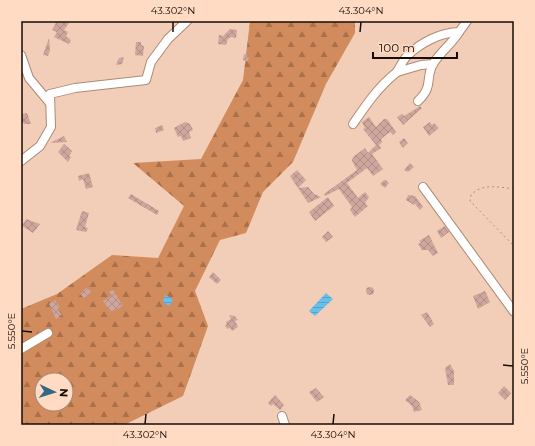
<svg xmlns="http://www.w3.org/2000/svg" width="535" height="446" font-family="Montserrat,sans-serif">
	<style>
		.forest { fill: url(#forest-firs); fill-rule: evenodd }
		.water { fill: url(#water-rules) }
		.building { fill: url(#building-cross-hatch) }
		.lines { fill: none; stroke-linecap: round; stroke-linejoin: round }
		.minor-casing { stroke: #ac8b76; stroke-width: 10 }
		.path { stroke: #ab8f7e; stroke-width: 1; stroke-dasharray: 2 3; stroke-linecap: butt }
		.minor { stroke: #fff; stroke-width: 8 }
		.ticks { fill: none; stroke: #190d06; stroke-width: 1.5 }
		.neatline { fill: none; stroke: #190d06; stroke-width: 1.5 }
		.ticks-label { font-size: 10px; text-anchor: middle; fill: #190d06 }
	</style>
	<defs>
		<pattern id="forest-firs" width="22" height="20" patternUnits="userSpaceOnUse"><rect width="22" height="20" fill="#d28b5c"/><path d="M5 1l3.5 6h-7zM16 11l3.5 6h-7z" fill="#aa704a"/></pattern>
		<pattern id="water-rules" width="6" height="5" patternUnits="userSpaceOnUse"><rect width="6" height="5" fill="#67bfec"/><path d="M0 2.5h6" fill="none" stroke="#59a3c9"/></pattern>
		<pattern id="building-cross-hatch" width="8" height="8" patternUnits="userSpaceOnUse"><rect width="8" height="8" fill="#cfa69d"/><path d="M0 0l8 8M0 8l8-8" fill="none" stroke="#b18e86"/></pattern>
	</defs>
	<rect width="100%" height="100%" fill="#f2ceb8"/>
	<path class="forest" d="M250 21H355V33L326 84 293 162 263 192 246 233 220 240 195 291 208 326 183 396 124 425H21V309L57 294 112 255 158 258 184 206 133 163 201 159 243 80ZM42 380H66V404H42Z"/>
	<g class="water">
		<polygon points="326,293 333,299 315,316 309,311"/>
		<polygon points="165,295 168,296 173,300 170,305 167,305 163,302"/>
	</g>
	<g class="building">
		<polygon points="57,21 65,21 69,23 64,30 68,32 66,36 71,40 69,44 54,37 57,32 52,30"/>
		<polygon points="230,29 237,30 236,38 231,37 228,39 226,45 218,44 219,35 223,36"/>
		<polygon points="49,38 50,50 48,56 43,55"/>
		<polygon points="136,42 141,42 141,45 144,46 143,56 135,55"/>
		<polygon points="244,54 249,55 248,61 243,60"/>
		<polygon points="124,57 122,64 116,65 119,58"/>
		<polygon points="420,106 422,108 403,125 397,117 402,114 404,116"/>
		<polygon points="27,113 31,124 24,124 24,123 21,123 21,114"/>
		<polygon points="369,117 376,127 384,119 387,119 396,132 393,135 390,132 381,139 382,142 379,145 381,148 372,154 383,169 373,176 367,168 347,183 358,198 365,192 369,197 365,203 368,206 355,217 350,210 352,207 339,189 325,196 324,194 357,170 352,161 353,157 365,148 368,153 376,145 363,129 365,128 362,122"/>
		<polygon points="185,122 190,124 193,130 189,132 191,138 183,141 181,136 178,137 174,128"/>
		<polygon points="430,122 432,125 434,123 439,128 429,136 423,127"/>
		<polygon points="162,125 164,130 156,133 155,128"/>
		<polygon points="64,136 67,142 50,143"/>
		<polygon points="404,138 408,143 403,148 399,142"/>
		<polygon points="64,144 72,151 69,156 71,157 68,162 58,152"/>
		<polygon points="410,163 414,167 408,172 404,170"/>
		<polygon points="297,170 306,180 298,188 308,187 314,194 321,197 308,203 290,176"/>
		<polygon points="89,173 93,187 86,189 83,179 79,181 78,176"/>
		<polygon points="384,180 386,180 389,183 385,188 380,184"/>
		<polygon points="131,194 159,211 157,215 128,198"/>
		<polygon points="408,195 415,196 423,207 420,210 415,204 414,205 406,200"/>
		<polygon points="328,197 334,206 315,221 309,212"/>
		<polygon points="82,211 89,213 85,227 88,228 86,232 76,230"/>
		<polygon points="26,219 40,224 33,233 22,226"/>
		<polygon points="445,226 449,232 441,238 437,231"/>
		<polygon points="328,231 333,237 326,242 322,237"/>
		<polygon points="429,235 438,253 433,256 428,250 422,250 418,244 421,243 419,241"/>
		<polygon points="213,272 221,280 217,284 209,277"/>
		<circle cx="370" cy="291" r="4"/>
		<polygon points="87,287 91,292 84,298 80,294"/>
		<polygon points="113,290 123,306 111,312 103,301 111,296 109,292"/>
		<polygon points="485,291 490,302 478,309 473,296"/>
		<polygon points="55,300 60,307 57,309 62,315 56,319 49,304"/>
		<polygon points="427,312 434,324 430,327 421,315"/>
		<polygon points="229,315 235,316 238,320 235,321 238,327 232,331 230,328 227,329 225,325 227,324 226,322 231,319"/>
		<polygon points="450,364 454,371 454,385 448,385 445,368"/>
		<polygon points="504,386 511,393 505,400 498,393"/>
		<polygon points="316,388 324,397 317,402 309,392"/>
		<polygon points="275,395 284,405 280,410 273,404 271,406 268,403"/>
		<polygon points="410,395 419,402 422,410 414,412 412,406 405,400"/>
	</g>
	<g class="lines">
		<g class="minor-casing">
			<g id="minor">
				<polyline points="21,55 29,78 49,102"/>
				<path d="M433 64 421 65 397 72C400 67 403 60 407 56 420 43 441 32 459 32L467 21"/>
				<path d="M418 101C434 86 425 78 433 64 440 52 452 44 459 32"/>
				<path d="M353 124C366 105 378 87 397 72"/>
				<polyline points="21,161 40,146 51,127 50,94 75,88 146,80 151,62 168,39 187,21"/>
				<polyline points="423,187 514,312"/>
				<polyline points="21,349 48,333"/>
				<polyline points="282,416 285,425"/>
			</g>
		</g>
		<path class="path" d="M514 189C499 187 482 183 471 195L470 201 514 246"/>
		<use href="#minor" class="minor"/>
	</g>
	<path class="ticks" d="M173 32V22M360 32 361 22M22 331 32 332M503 365 513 366M145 424 146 414M333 424 334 414"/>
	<rect width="535" height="446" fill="none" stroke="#ffdbc4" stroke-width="44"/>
	<g transform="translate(54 392) rotate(94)"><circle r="19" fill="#ffdbc4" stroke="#a38978"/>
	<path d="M0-3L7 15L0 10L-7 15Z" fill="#346985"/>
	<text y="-6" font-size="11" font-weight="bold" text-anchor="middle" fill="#190d06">N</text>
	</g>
	<path d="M373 52v6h84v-6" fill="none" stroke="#190d06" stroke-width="2"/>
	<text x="379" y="52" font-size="12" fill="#190d06" stroke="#ffdbc4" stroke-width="3" paint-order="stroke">100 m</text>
	<rect x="22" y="22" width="491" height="402" class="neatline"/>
	<g class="ticks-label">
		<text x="173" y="14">43.302°N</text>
		<text x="361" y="14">43.304°N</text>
		<text transform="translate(11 331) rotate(-90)" y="4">5.550°E</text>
		<text transform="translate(524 366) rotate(-90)" y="4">5.550°E</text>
		<text x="145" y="438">43.302°N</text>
		<text x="333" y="438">43.304°N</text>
	</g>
</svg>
